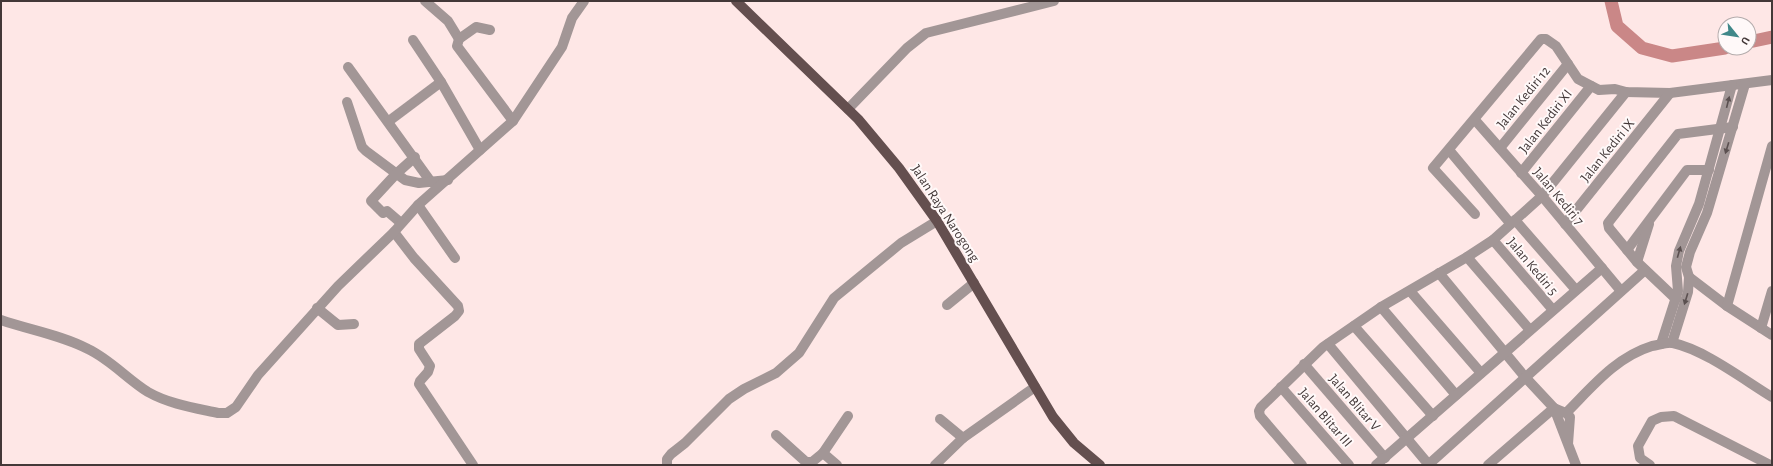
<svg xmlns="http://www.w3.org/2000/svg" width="1773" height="466" font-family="'Alegreya Sans',sans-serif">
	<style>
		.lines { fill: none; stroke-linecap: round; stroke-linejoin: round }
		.river { stroke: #ca8787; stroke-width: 13 }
		.minor { stroke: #a29696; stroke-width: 10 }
		.major { stroke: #644f4f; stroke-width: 10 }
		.oneway { fill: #5b5050 }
		.labels { text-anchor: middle; stroke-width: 4; stroke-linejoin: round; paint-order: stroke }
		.street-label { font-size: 14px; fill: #433838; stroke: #fff9f9 }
	</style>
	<rect width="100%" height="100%" fill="#fee7e6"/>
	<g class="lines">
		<g class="river">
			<polyline points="1611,1 1617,26 1642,48 1672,56 1725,48"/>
			<polyline points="1749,42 1772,37"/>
		</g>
		<g class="minor">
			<polyline points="425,1 448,21 459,39"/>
			<polyline points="490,30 476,27 459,39 457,46 513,121"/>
			<polyline points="413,40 441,82 480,150"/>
			<polyline points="348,67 431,182"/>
			<polyline points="347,102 362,147 366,151 405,180 419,183 448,180"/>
			<polyline points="848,109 907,48 926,33 1054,1"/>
			<polyline points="1475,120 1542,196 1621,291"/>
			<polyline points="389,121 441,82"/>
			<polyline points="1500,148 1568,64"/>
			<polyline points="1449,150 1510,223"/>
			<polyline points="1521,173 1591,86"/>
			<polyline points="418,205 455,258"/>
			<polyline points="1475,214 1433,168 1541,39 1546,39 1556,46 1578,79 1599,90 1615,89 1626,92 1670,93 1772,80"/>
			<polyline points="1515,220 1576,290"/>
			<polyline points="401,223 387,211 383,213 371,201 396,174 415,157"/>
			<polyline points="1565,224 1670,93"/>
			<polyline points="394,232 414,258 458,306 459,311 455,316 419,344 419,349 430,366 428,372 420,381 419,384 473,465"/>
			<polyline points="1493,240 1553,310"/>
			<polyline points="1627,250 1687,170 1709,170"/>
			<polyline points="1467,257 1530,330"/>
			<polyline points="1637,262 1649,224"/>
			<polyline points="1439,273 1525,377 1554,408 1488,465"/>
			<polyline points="1689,277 1727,306 1772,335"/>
			<polyline points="1410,291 1481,373"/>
			<polyline points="1676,299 1637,262 1609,228 1608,223 1678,134 1733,127"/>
			<polyline points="947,305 974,283"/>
			<polyline points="1727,306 1772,146"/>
			<polyline points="1381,307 1456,395"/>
			<polyline points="317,308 338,325 354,324"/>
			<path d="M1 320C30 330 61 335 88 349 111 360 127 379 148 392 169 404 195 408 218 413H227L236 407 258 375 338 286 394 232 418 205 513 121 562 47 572 18 584 1"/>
			<polyline points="1354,326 1433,416"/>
			<polyline points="1761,328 1772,291"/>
			<polyline points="1672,343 1688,292 1689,277 1686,267 1690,252 1707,213 1745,84"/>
			<polyline points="1328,344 1429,465"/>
			<polyline points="1661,344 1678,291 1676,266 1679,251 1699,204 1732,85"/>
			<polyline points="1304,364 1385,458"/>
			<polyline points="1281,387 1349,465"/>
			<path d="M1566 413C1592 387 1616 357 1652 346 1659 345 1666 342 1673 343 1705 350 1744 380 1772 397"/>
			<polyline points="940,419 963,438"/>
			<polyline points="776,435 806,462 812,462 823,453"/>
			<polyline points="1568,444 1570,417 1566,413 1554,408 1576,465"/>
			<polyline points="667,465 667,459 671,454 685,443 729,399 744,389 776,373 799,353 834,298 901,243 937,221"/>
			<polyline points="837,465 823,453 848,416"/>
			<polyline points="935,465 963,438 1035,387"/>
			<polyline points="1302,465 1260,416 1259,411 1261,407 1323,347 1381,307 1467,257 1493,240 1542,196 1626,92"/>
			<polyline points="1376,465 1602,268"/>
			<polyline points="1428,465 1645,270"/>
			<polyline points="1650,465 1640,458 1638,446 1652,421 1661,417 1674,416 1770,465"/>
		</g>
		<polyline class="major" points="736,1 858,119 899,168 937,221 1053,417 1074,443 1100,465"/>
	</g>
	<defs><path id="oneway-solid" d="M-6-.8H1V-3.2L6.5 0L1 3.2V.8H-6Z"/></defs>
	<g class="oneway">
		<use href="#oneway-solid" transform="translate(1728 102) rotate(-76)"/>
		<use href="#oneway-solid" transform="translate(1727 148) rotate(107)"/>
		<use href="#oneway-solid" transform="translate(1679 252) rotate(-74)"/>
		<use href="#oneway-solid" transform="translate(1686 299) rotate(107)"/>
	</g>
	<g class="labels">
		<g class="street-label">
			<text transform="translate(1523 97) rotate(-51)" y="5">Jalan Kediri 12</text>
			<text transform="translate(1545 121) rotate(-52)" y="5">Jalan Kediri XI</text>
			<text transform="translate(1607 150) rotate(-51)" y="5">Jalan Kediri IX</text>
			<text transform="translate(1559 196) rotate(50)" y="5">Jalan Kediri 7</text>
			<text transform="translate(946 213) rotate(57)" y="5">Jalan Raya Narogong</text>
			<text transform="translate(1533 266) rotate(50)" y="5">Jalan Kediri 5</text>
			<text transform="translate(1355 402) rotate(49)" y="5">Jalan Blitar V</text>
			<text transform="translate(1326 417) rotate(49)" y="5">Jalan Blitar III</text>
		</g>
	</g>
	<rect width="1773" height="466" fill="none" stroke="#433838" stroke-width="4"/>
	<g transform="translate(1737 36) rotate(120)"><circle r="19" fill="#fff9f9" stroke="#b4acac"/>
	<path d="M0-3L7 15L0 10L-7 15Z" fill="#408889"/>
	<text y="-6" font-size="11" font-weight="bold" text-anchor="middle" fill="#433838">U</text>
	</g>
</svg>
